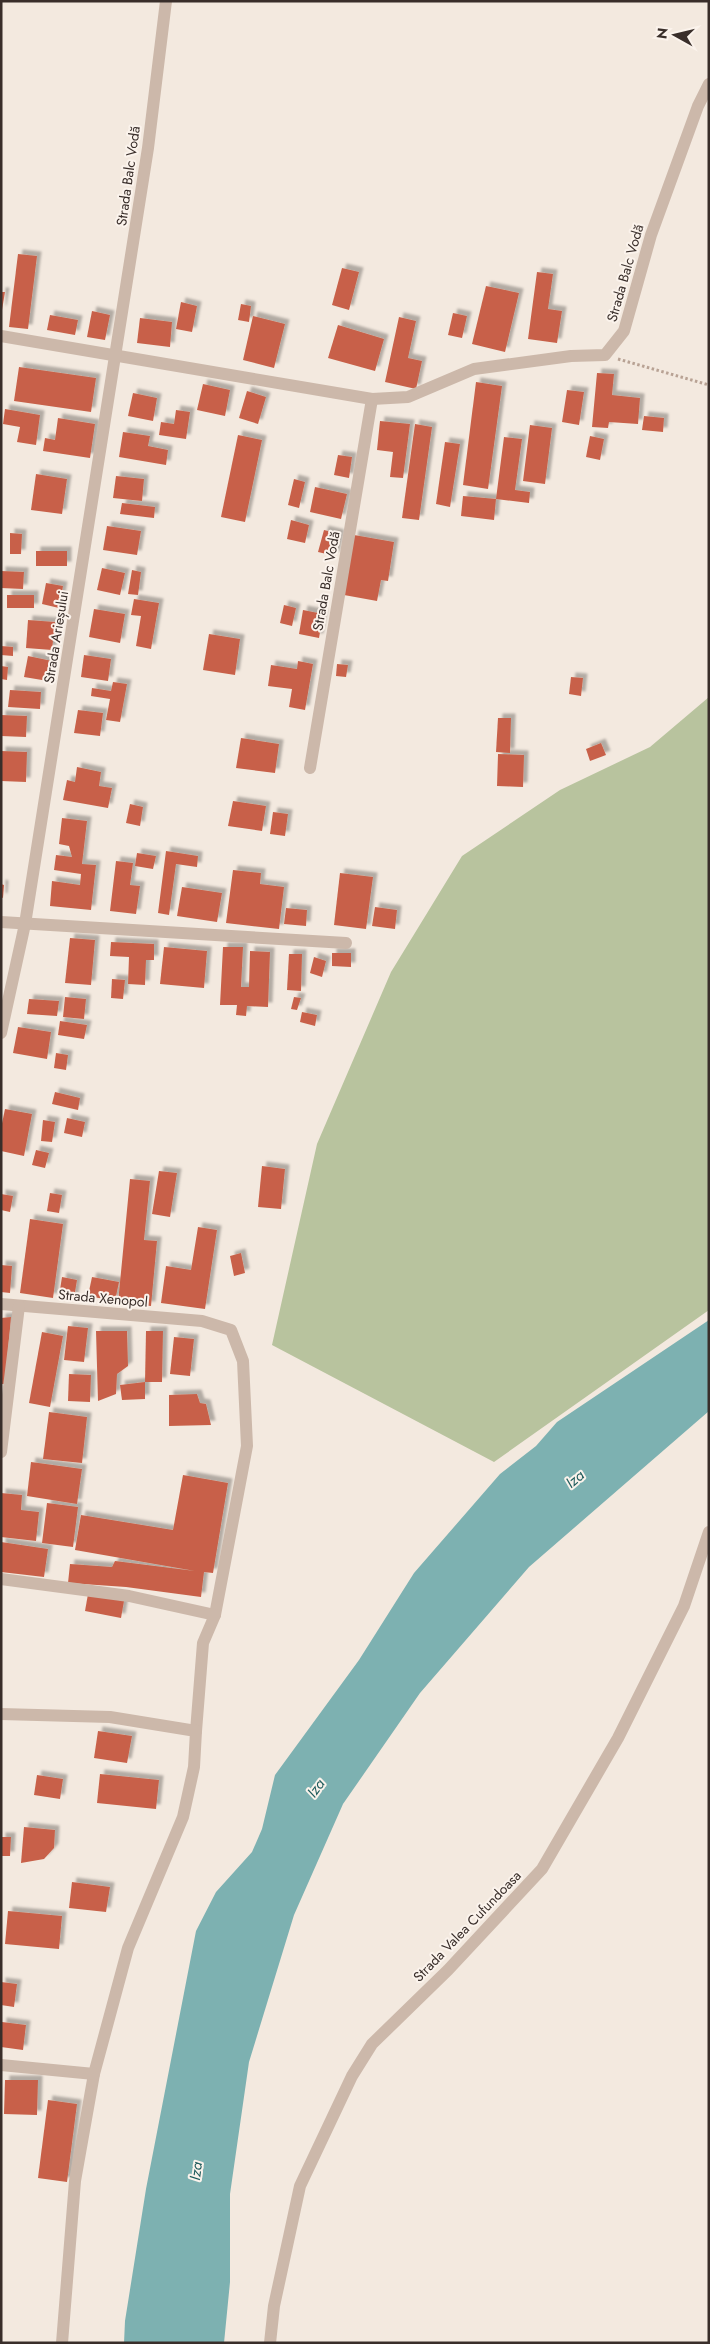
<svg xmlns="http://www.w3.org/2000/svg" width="710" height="2344" font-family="Jost,sans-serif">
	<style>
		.green { fill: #b8c39e }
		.water { fill: #7db1b1 }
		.building { fill: #c86148; filter: url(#shadow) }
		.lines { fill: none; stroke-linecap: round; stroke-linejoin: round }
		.path { stroke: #b8a294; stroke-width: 3; stroke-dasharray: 2.5 2.5; stroke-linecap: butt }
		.minor { stroke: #ccb8aa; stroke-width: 12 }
		.labels { text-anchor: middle; stroke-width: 4; stroke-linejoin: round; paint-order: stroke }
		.street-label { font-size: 14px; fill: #392e2a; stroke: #fbf3ec }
		.water-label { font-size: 15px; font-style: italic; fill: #1e5b5c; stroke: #fbf3ec }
	</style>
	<defs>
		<filter id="shadow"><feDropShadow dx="4.5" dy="-4.5" stdDeviation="1" flood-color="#0004"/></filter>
	</defs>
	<rect width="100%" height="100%" fill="#f3e9df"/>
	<polygon class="green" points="709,697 709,1310 494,1462 272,1345 317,1144 391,972 462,856 560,790 650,747"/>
	<polygon class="water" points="709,1320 709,1411 529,1567 420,1693 343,1804 294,1915 249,2062 230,2194 230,2282 224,2343 124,2343 125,2321 146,2189 196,1931 216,1892 252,1852 262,1829 275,1775 359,1660 414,1573 500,1474 536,1446 557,1422"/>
	<g class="building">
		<polygon points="18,254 37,256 28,329 9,327"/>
		<polygon points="342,268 359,272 349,310 332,305"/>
		<polygon points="537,272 553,274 548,309 562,311 557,343 528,339"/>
		<polygon points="486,286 519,293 505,352 472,344"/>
		<polygon points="1,292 5,292 2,310 1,310"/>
		<polygon points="181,302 197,306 192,332 176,329"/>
		<polygon points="241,304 251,306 249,322 238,320"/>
		<polygon points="92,311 110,315 105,340 87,337"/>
		<polygon points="453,313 467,316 462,338 448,335"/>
		<polygon points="50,315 78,320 75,335 47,330"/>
		<polygon points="253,316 285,324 274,368 243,360"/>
		<polygon points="399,317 416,321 408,358 422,361 416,389 385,382"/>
		<polygon points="140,318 172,322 170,347 137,343"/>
		<polygon points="338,325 384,339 375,371 328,358"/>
		<polygon points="19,367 96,378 91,412 14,401"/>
		<polygon points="597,373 614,374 612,395 640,398 638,424 609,422 608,428 592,427"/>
		<polygon points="476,382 502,386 488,489 463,485"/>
		<polygon points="203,384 230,390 225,416 197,410"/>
		<polygon points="567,390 584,392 579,425 562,422"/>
		<polygon points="247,391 266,397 258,424 239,418"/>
		<polygon points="133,393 157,398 153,421 128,416"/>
		<polygon points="5,409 40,415 36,445 17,442 20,427 3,424"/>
		<polygon points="176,410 190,412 186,439 159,435 161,422 174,424"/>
		<polygon points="644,416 664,418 663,432 642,430"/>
		<polygon points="58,418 95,424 90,458 43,451 45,438 55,440"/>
		<polygon points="380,421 410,424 403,478 390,477 393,452 377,450"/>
		<polygon points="415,424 432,427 419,520 402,518"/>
		<polygon points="530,425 552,428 545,484 523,481"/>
		<polygon points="123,432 150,436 148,446 168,450 166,465 119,457"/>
		<polygon points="238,435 262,440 245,522 221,517"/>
		<polygon points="590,436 604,439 600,460 586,457"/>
		<polygon points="504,437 522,439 515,490 530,492 529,503 496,499"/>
		<polygon points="445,442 460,444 450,507 436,504"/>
		<polygon points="338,455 352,457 349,478 334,475"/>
		<polygon points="36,474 67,479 62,514 31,510"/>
		<polygon points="116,476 144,479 142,501 113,498"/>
		<polygon points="294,479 305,482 299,508 288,505"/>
		<polygon points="315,487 347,494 341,519 310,512"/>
		<polygon points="463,496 496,499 494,520 461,516"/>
		<polygon points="122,503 155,507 154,518 120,514"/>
		<polygon points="291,520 309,525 305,543 287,539"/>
		<polygon points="107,526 141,531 137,555 103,550"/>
		<polygon points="324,530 340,534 335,556 318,552"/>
		<polygon points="10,533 22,534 21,554 10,554"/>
		<polygon points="354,535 394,542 388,581 381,580 377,601 344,595"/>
		<rect x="36" y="551" width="31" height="15"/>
		<polygon points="102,568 125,573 120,595 97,590"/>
		<polygon points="132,570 141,572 138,595 128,594"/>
		<polygon points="1,571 24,572 23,589 1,588"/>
		<polygon points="46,583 63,586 59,608 42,604"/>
		<rect x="7" y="595" width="27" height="13"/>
		<polygon points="134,599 159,603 151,649 136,646 141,616 131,615"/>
		<polygon points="284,605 296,608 292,626 280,623"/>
		<polygon points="94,609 125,614 120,643 89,637"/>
		<polygon points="303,610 323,614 319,638 299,634"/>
		<polygon points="28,620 55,622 52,650 26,648"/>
		<polygon points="209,634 240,639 235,675 203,670"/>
		<polygon points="1,646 13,647 13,656 1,655"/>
		<polygon points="84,655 111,659 108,681 81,677"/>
		<polygon points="28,656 52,661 48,681 24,677"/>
		<polygon points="298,661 313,664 305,710 289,707 292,689 268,686 271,665 297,669"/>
		<polygon points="337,664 348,665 346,677 336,676"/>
		<polygon points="1,666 8,667 7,680 1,679"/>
		<polygon points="571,677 583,678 581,696 569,694"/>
		<polygon points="113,682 127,684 120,722 106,720 110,699 91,696 92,688 111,691"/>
		<polygon points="10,690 41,692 40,709 8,707"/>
		<polygon points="78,710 103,713 100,736 74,733"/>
		<polygon points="1,715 27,716 26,737 1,736"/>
		<polygon points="498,718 511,718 510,753 496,752"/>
		<polygon points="241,738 279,744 275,773 236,768"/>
		<polygon points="601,743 606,755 590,761 586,749"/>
		<polygon points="1,751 27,752 26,782 1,781"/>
		<polygon points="498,754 524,755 523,787 497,786"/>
		<polygon points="77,767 101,772 99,786 112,788 108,808 63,800 67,780 75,782"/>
		<polygon points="233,801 266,806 262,831 228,826"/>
		<polygon points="130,804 143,807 140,826 126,823"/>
		<polygon points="273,812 288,814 285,836 270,834"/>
		<polygon points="62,818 87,821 82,864 96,865 91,910 50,906 52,881 80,885 81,874 54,870 56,855 72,857 69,846 59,844"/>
		<polygon points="166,851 198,856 197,867 176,864 169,915 158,913"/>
		<polygon points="137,853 156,856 153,869 135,866"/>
		<polygon points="116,861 133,863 130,885 140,886 136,914 110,911"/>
		<polygon points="233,870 261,873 260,884 284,887 279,929 226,923"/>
		<polygon points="340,873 373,877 366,929 334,925"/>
		<polygon points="1,884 4,885 3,898 1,897"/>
		<polygon points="182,887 222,893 217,922 177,916"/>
		<polygon points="375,907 397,910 395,929 372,926"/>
		<polygon points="286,908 307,910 306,926 284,924"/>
		<polygon points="70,938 95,940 91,985 65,983"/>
		<polygon points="111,942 154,944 154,960 146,960 145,985 128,984 129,957 110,956"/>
		<polygon points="164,947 207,951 204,988 160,984"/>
		<polygon points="223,947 243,947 241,987 249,987 250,951 270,952 268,1007 247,1006 246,1016 236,1015 237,1005 220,1005"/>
		<polygon points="332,953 351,953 351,967 332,966"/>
		<polygon points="289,954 302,954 301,991 287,990"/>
		<polygon points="314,957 326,961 322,977 310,973"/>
		<polygon points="112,979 125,980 123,999 111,998"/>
		<polygon points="65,997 86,999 84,1019 63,1017"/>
		<polygon points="294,997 301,998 297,1010 291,1009"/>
		<polygon points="29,999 59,1001 57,1016 27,1014"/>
		<polygon points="302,1012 317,1015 315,1026 300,1022"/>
		<polygon points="60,1021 87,1025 84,1039 58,1035"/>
		<polygon points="18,1027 51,1032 47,1059 13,1053"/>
		<polygon points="56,1053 68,1055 66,1070 54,1068"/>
		<polygon points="55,1092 80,1098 78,1110 52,1104"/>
		<polygon points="5,1109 32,1114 24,1156 1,1151 1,1128"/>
		<polygon points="67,1118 85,1122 82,1137 64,1133"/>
		<polygon points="43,1120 55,1122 52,1142 41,1141"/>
		<polygon points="36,1150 49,1153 45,1168 32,1165"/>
		<polygon points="262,1166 285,1169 281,1209 258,1207"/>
		<polygon points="159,1171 177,1173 170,1217 152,1214"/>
		<polygon points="130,1179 150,1181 144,1240 157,1241 151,1306 118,1303"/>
		<polygon points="50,1193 62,1195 59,1213 47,1211"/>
		<polygon points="1,1194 13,1196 10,1212 1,1210"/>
		<polygon points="30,1219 63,1224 53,1298 20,1293"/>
		<polygon points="198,1227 217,1230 205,1309 161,1303 166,1266 191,1270"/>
		<polygon points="241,1253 245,1273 234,1276 230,1256"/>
		<polygon points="1,1265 12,1266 10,1293 1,1292"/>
		<polygon points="62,1277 77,1280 74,1298 59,1296"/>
		<polygon points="92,1277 119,1282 115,1301 88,1296"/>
		<polygon points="11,1317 5,1384 1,1384 1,1318"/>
		<polygon points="68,1326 88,1328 84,1362 64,1360"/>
		<polygon points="96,1331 127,1331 128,1366 117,1374 116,1394 98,1401"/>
		<polygon points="146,1331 163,1331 162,1382 145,1382"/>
		<polygon points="42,1332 63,1336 50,1407 29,1403"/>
		<polygon points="174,1337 194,1339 190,1376 170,1374"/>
		<polygon points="69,1374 91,1375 90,1402 68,1401"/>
		<polygon points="145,1382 145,1399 122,1400 120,1385"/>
		<polygon points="197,1394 200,1403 206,1404 211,1425 169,1426 169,1395"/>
		<polygon points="49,1412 87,1417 82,1463 43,1459"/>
		<polygon points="31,1462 82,1469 77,1504 27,1496"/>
		<polygon points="183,1475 228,1483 213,1573 204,1572 201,1597 126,1587 68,1583 70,1564 112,1567 115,1561 195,1571 75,1550 81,1515 173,1530"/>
		<polygon points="1,1493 22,1495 21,1510 39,1512 36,1541 1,1537"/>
		<polygon points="47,1503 78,1507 73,1547 42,1543"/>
		<polygon points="1,1542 48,1549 44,1577 1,1572"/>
		<polygon points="88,1594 124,1601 121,1618 85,1611"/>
		<polygon points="98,1731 132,1736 127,1763 94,1758"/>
		<polygon points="100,1774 159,1780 156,1809 97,1803"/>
		<polygon points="37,1775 63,1779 60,1799 34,1795"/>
		<polygon points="24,1827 55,1830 54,1848 44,1859 21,1863"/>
		<polygon points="1,1837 11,1837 10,1856 1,1856"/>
		<polygon points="72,1882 110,1887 106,1912 69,1908"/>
		<polygon points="8,1911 62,1916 59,1949 5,1944"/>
		<polygon points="1,1982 17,1984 14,2007 1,2005"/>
		<polygon points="2,2022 26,2025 23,2050 1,2047"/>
		<polygon points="5,2080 38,2080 37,2115 4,2114"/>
		<polygon points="48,2100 77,2104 67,2182 38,2178"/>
	</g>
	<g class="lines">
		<polyline class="path" points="618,359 709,385"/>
		<g class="minor">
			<polyline points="1,336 372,399 408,397 474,369 571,356 605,355 624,331 651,235 698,106 709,84"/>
			<polyline points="310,768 372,399"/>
			<polyline points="1,922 346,943"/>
			<polyline points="1,1033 25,924 148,148 166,1"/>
			<polyline points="1,1304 202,1321 231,1330 243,1361 247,1446 215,1615 203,1643 196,1731"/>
			<polyline points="1,1452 19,1306"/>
			<polyline points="1,1579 129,1596 215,1615"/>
			<polyline points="1,1714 110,1717 196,1731 194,1767 183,1817 128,1948 94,2074 75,2181 62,2343"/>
			<polyline points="1,2065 94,2074"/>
			<polyline points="270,2343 274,2306 300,2186 352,2076 372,2044 448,1970 542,1869 618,1738 684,1606 709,1532"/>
		</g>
	</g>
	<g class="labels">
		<g class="street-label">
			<text transform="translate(128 176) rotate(-82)" y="5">Strada Balc Vodă</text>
			<text transform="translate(625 273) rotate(-74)" y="5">Strada Balc Vodă</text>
			<text transform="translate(326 581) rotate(-80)" y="5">Strada Balc Vodă</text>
			<text transform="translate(56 637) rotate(-81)" y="5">Strada Arieșului</text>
			<text transform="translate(103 1298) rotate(5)" y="5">Strada Xenopol</text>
			<text transform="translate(467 1926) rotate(-46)" y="5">Strada Valea Cufundoasa</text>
		</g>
		<g class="water-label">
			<text transform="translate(575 1479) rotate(-40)" y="5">Iza</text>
			<text transform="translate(316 1788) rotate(-53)" y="5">Iza</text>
			<text transform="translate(196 2171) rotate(-82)" y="5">Iza</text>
		</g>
	</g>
	<rect width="710" height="2344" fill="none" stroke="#392e2a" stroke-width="5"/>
	<g transform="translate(675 35) rotate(278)" stroke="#fbf3ec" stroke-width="4" paint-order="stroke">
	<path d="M0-4L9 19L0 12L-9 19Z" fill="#392e2a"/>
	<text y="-8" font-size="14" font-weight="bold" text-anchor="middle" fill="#392e2a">N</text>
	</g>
</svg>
